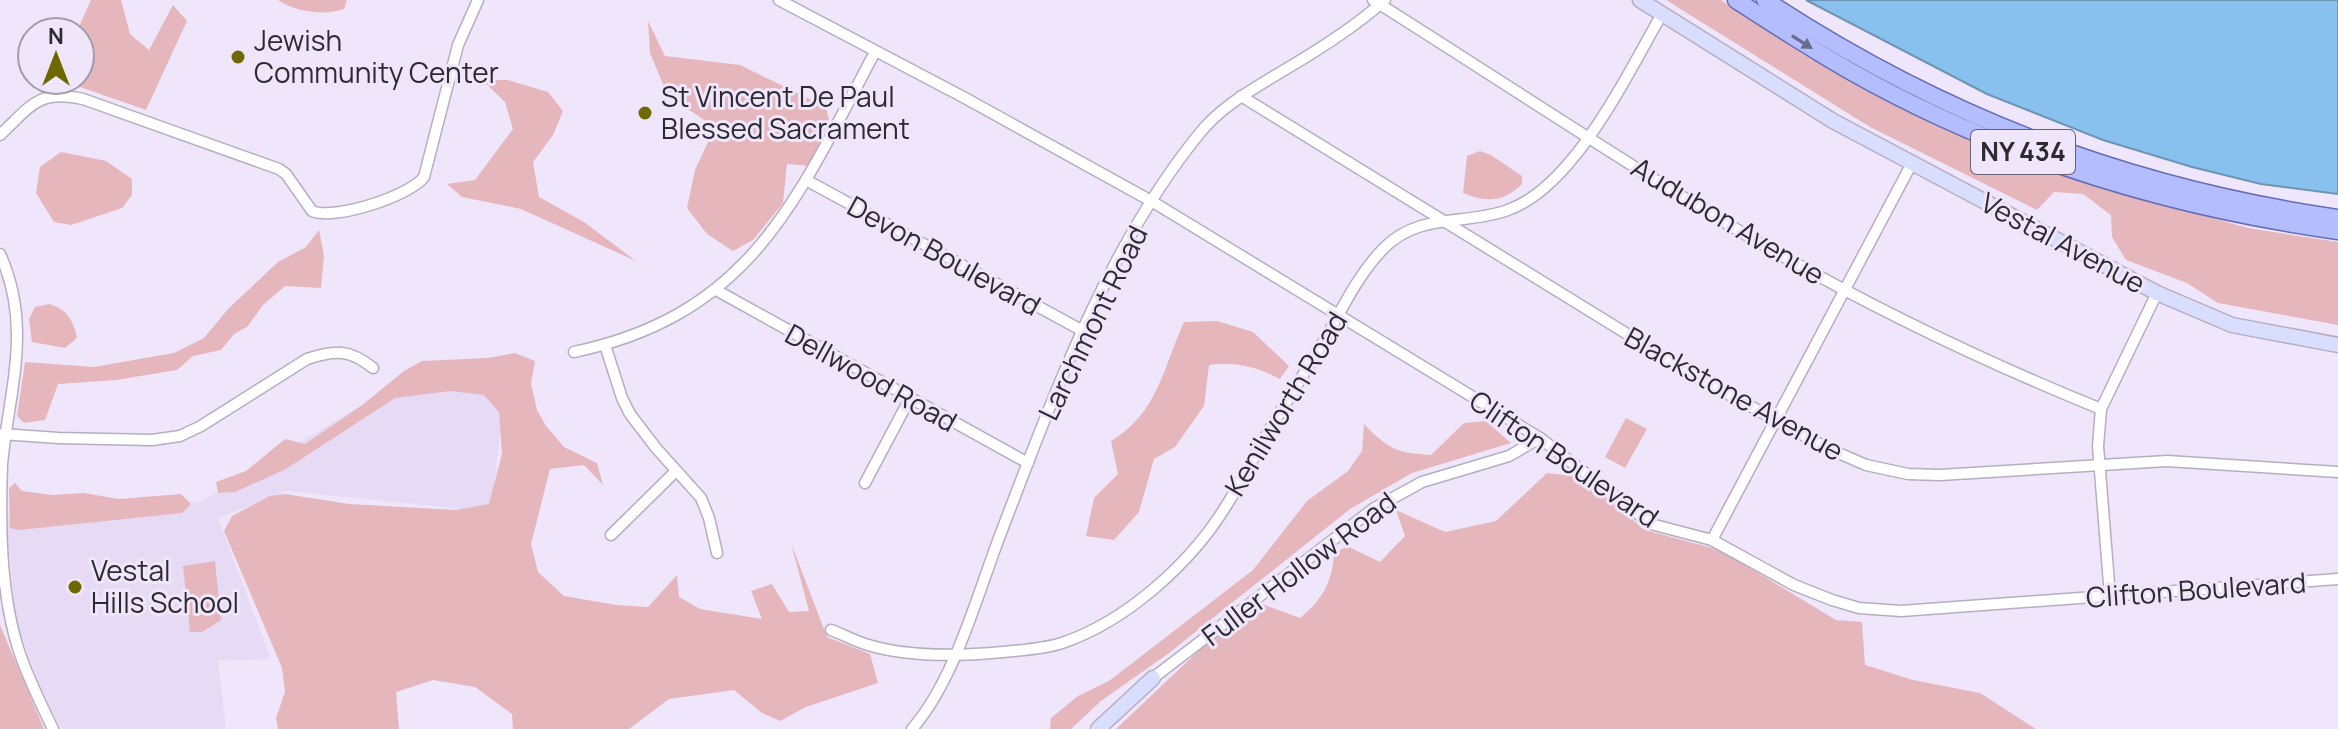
<svg xmlns="http://www.w3.org/2000/svg" width="2338" height="729" font-family="Manrope,sans-serif">
	<style>
		.built { fill: #e7daf5 }
		.green { fill: #e5b6bb }
		.water { fill: #89c1ee; stroke: #6d94b5; stroke-width: 2 }
		.lines { fill: none; stroke-linecap: round; stroke-linejoin: round }
		.street-casing { stroke: #b6adc0; stroke-width: 13 }
		.secondary-casing { stroke: #b6adc0; stroke-width: 17 }
		.primary-casing { stroke: #646db4; stroke-width: 19 }
		.street { stroke: #fff; stroke-width: 10 }
		.secondary { stroke: #dadefe; stroke-width: 14 }
		.primary { stroke: #b4bdfd; stroke-width: 16 }
		.oneway { fill: #6a6c8d }
		.poi-dot { fill: #6f6800; stroke: #f0e6fb; stroke-width: 3 }
		.labels { text-anchor: middle; stroke-width: 6; stroke-linejoin: round; paint-order: stroke }
		.shield { fill: #f0e6fb; stroke: #68626e; stroke-width: 2 }
		.shield-label { font-size: 26px; font-weight: bold; fill: #2d2a31 }
		.poi-label { font-size: 28px; fill: #2d2a31; stroke: #f0e6fb; text-anchor: start }
		.street-label { font-size: 28px; fill: #2d2a31; stroke: #f0e6fb }
	</style>
	<rect width="100%" height="100%" fill="#f0e6fb"/>
	<polygon class="built" points="507,373 491,512 287,491 218,518 271,659 218,661 226,729 61,729 41,688 16,622 6,517 200,502 392,387"/>
	<g class="green">
		<polygon points="91,0 121,0 130,34 149,50 173,5 187,21 146,110 80,87 86,60 80,32 77,31"/>
		<path d="M278 0H347L344 9C323 16 296 12 278 0Z"/>
		<polygon points="1666,0 1721,0 1804,55 1927,120 2080,181 2248,228 2338,242 2338,325 2218,303 2187,283 2126,260 2112,237 2111,215 2083,194 2054,192 2037,210 1870,127"/>
		<polygon points="648,21 665,56 740,65 826,107 829,120 810,166 787,164 783,203 753,240 733,251 707,234 687,208 695,170 715,127 668,96 650,53"/>
		<polygon points="482,80 508,80 548,92 563,111 553,135 533,162 539,197 584,222 636,261 521,209 462,197 447,184 475,180 513,129 505,102"/>
		<path d="M1480 151 1491 155 1522 176V184C1504 202 1486 203 1463 193L1467 156Z"/>
		<polygon points="61,152 106,161 132,179 132,195 122,208 71,225 54,222 36,193 40,167"/>
		<polygon points="319,230 324,256 321,288 285,286 263,305 247,327 234,334 221,350 193,356 177,370 116,380 58,384 45,420 24,423 17,416 25,362 94,367 174,353 204,338 228,309 278,262 306,247"/>
		<path d="M49 304C67 309 73 320 77 338L65 348 32 342 29 319 35 307Z"/>
		<path d="M1217 321 1253 332 1289 366 1280 379C1257 367 1235 361 1209 365L1204 406 1175 447 1154 459 1139 512 1114 540 1086 536 1094 498 1118 474 1111 441C1158 413 1163 368 1184 322Z"/>
		<polygon points="515,353 535,361 531,384 537,410 546,426 564,447 597,463 603,485 584,465 550,469 531,544 538,572 564,596 616,605 648,607 677,575 679,597 700,609 762,619 751,591 772,584 789,612 809,611 791,543 827,637 870,654 878,683 806,707 780,721 762,713 734,690 669,699 629,729 513,729 512,714 475,687 433,680 396,692 399,729 278,729 276,718 285,692 282,668 224,531 232,516 270,496 285,494 349,504 456,510 489,504 502,454 499,412 484,395 450,391 395,398 286,469 235,492 218,493 216,482 246,471 285,439 305,444 361,406 404,371 422,361 487,358"/>
		<polygon points="1626,418 1647,429 1625,468 1605,457"/>
		<path d="M1486 421 1511 443 1412 473 1350 509 1169 653 1101 701 1071 729H1050L1051 718 1078 696 1109 681 1253 570 1307 501 1348 471 1362 451 1364 424C1388 449 1397 453 1431 455L1464 423Z"/>
		<path d="M1547 473 1582 477 1645 530 1720 550 1836 620 1862 622 1865 665 1913 680 1980 693 2036 729H1116L1210 640 1262 604 1300 618C1322 600 1332 583 1334 554L1347 546 1380 562 1405 536 1396 510 1445 532 1496 521Z"/>
		<polygon points="15,483 22,491 53,495 84,493 119,499 181,494 191,504 182,513 19,530 10,528 9,488"/>
		<polygon points="215,561 221,620 202,632 190,632 183,566"/>
		<polygon points="0,625 44,729 0,729"/>
	</g>
	<polygon class="water" points="1806,0 2338,0 2338,194 2261,184 2192,167 2103,140 1987,94"/>
	<g class="lines">
		<g class="street-casing">
			<g id="street">
				<polyline points="779,0 965,98 1153,202 1540,438 1651,524 1712,540 1794,585 1832,600 1859,608 1901,611 2338,579"/>
				<path d="M1373 0C1508 85 1640 174 1779 254 1883 313 1990 364 2101 409"/>
				<polyline points="1241,96 1697,377 1827,448 1866,465 1908,474 1940,475 2167,461 2338,472"/>
				<path d="M0 135C31 106 38 89 83 99L279 169 286 174 312 211C333 221 410 196 424 177L458 45 478 0"/>
				<polyline points="806,180 1083,331"/>
				<path d="M0 254C33 327 9 390 2 464 0 524 0 593 19 651 28 678 41 704 53 729"/>
				<polyline points="716,290 1028,463"/>
				<polyline points="605,345 622,398 630,414 656,448 701,498 709,518 717,553"/>
				<path d="M574 352C753 314 797 198 875 52"/>
				<path d="M2 434 58 438 152 440 180 436 201 426 307 359C335 350 350 349 373 368"/>
				<polyline points="865,483 909,400"/>
				<polyline points="611,535 676,471"/>
				<polyline points="1712,540 1912,163"/>
				<polyline points="2110,596 2098,446 2101,409 2157,293"/>
				<path d="M831 630C842 634 853 640 865 644 905 657 961 656 1003 652 1022 650 1044 649 1062 643 1127 621 1191 563 1226 506 1241 482 1254 456 1268 432 1287 401 1306 370 1325 339 1342 309 1359 273 1384 248 1420 212 1464 226 1508 210 1575 186 1627 74 1662 14"/>
				<polyline points="1153,678 1373,509 1422,482 1509,456 1540,438"/>
				<path d="M912 729C954 681 976 599 999 538 1052 400 1105 250 1199 134 1222 105 1255 88 1286 69 1320 49 1355 27 1385 0"/>
			</g>
		</g>
		<g class="secondary-casing">
			<g id="secondary">
				<polyline points="1640,0 1833,121 2157,293 2232,325 2338,345"/>
				<polyline points="1098,729 1153,678"/>
			</g>
		</g>
		<g class="primary-casing">
			<g id="primary">
				<path d="M1736 0C1773 24 1811 49 1850 71 2000 156 2167 207 2338 231"/>
				<path d="M1765 0C1941 116 2128 188 2338 218"/>
			</g>
		</g>
		<use href="#street" class="street"/>
		<use href="#secondary" class="secondary"/>
		<use href="#primary" class="primary"/>
	</g>
	<defs><path id="oneway-solid" d="M-6-.8H1V-3.2L6.5 0L1 3.2V.8H-6Z" transform="scale(2)"/></defs>
	<use class="oneway" href="#oneway-solid" transform="translate(1802 42) rotate(32)"/>
	<g class="poi-dot">
		<circle cx="238" cy="57" r="8"/>
		<circle cx="645" cy="113" r="8"/>
		<circle cx="75" cy="587" r="8"/>
	</g>
	<g class="labels">
		<rect class="shield" x="1971" y="130" width="104" height="44" rx="6"/>
		<g class="shield-label">
			<text x="2023" y="161">NY 434</text>
		</g>
		<g class="poi-label">
			<text x="254" y="51">Jewish<tspan x="254" dy="32">Community Center</tspan></text>
			<text x="661" y="107">St Vincent De Paul<tspan x="661" dy="32">Blessed Sacrament</tspan></text>
			<text x="91" y="581">Vestal<tspan x="91" dy="32">Hills School</tspan></text>
		</g>
		<g class="street-label">
			<text transform="translate(1728 221) rotate(31)" y="10">Audubon Avenue</text>
			<text transform="translate(2063 243) rotate(28)" y="10">Vestal Avenue</text>
			<text transform="translate(944 256) rotate(29)" y="10">Devon Boulevard</text>
			<text transform="translate(1093 323) rotate(-64)" y="10">Larchmont Road</text>
			<text transform="translate(871 378) rotate(29)" y="10">Dellwood Road</text>
			<text transform="translate(1734 394) rotate(29)" y="10">Blackstone Avenue</text>
			<text transform="translate(1286 404) rotate(-59)" y="10">Kenilworth Road</text>
			<text transform="translate(1564 459) rotate(34)" y="10">Clifton Boulevard</text>
			<text transform="translate(1299 569) rotate(-37)" y="10">Fuller Hollow Road</text>
			<text transform="translate(2196 590) rotate(-4)" y="10">Clifton Boulevard</text>
		</g>
	</g>
	<g transform="translate(56 56)"><circle r="38" fill="#f0e6fb" stroke="#a29baa" stroke-width="2"/>
	<path d="M0-6L14 30L0 20L-14 30Z" fill="#6f6800"/>
	<text y="-12" font-size="22" font-weight="bold" text-anchor="middle" fill="#2d2a31">N</text>
	</g>
</svg>
